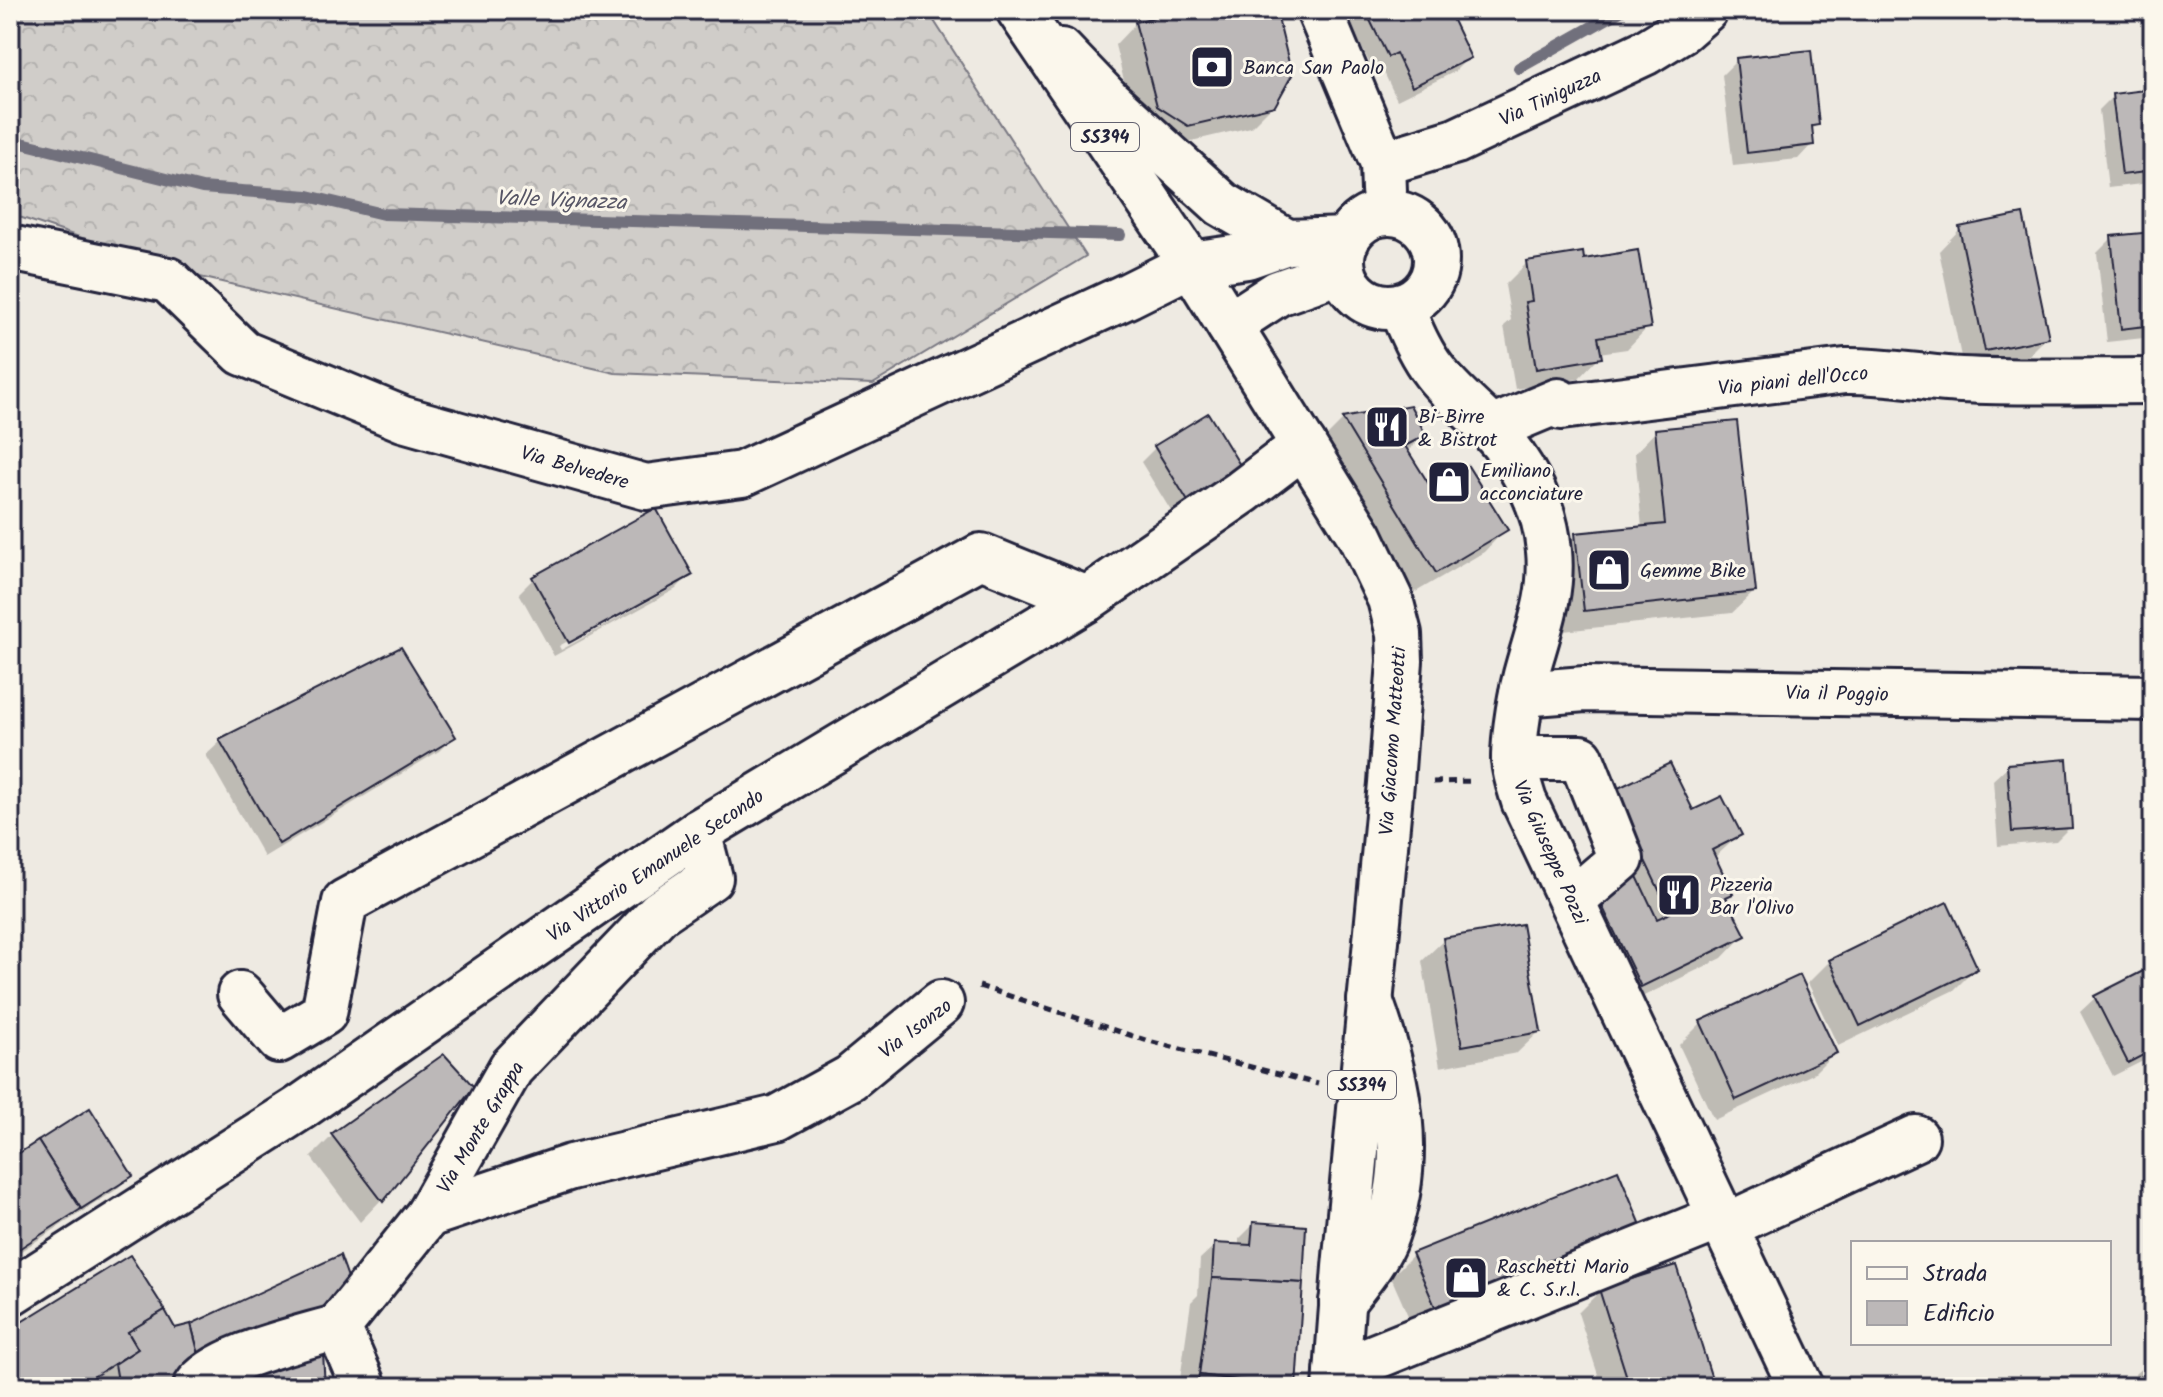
<svg xmlns="http://www.w3.org/2000/svg" width="2163" height="1397" font-family="Kalam,sans-serif">
	<style>
		.forest { fill: url(#forest-crowns); stroke: #797882; stroke-width: 2 }
		.shadow { fill: #0003; fill-rule: evenodd }
		.lines { fill: none; stroke-linecap: round; stroke-linejoin: round }
		.stream { stroke: #716f7c; stroke-width: 12 }
		.building { fill: #bcb8b8; stroke: #22223b; stroke-width: 2 }
		.minor-casing { stroke: #22223b; stroke-width: 50 }
		.major-casing { stroke: #22223b; stroke-width: 50 }
		.path { stroke: #22223b; stroke-width: 5; stroke-dasharray: 8 6; stroke-linecap: butt }
		.minor { stroke: #fbf7ec; stroke-width: 44 }
		.major { stroke: #fbf7ec; stroke-width: 44 }
		.labels { text-anchor: middle; stroke-width: 6; stroke-linejoin: round; paint-order: stroke }
		.shield { fill: #fbf7ec; stroke: #636270; stroke-width: 2 }
		.shield-label { font-size: 18px; font-weight: bold; fill: #22223b }
		.poi-label { font-size: 20px; fill: #22223b; stroke: #fbf7ec; text-anchor: start }
		.street-label { font-size: 20px; fill: #22223b; stroke: #fbf7ec }
		.water-label { font-size: 22px; font-style: italic; fill: #575666; stroke: #fbf7ec }
	</style>
	<defs>
		<pattern id="forest-crowns" width="20" height="18" patternUnits="userSpaceOnUse" patternTransform="scale(2)"><rect width="20" height="18" fill="#d0cdc9"/><path d="M2 6a3 3 0 1 1 6 0M12 15a3 3 0 1 1 6 0" fill="none" stroke="#b2b0ae"/></pattern>
	</defs>
	<rect width="100%" height="100%" fill="#eeeae2"/>
	<filter id="ink" filterUnits="userSpaceOnUse"><feTurbulence type="fractalNoise" baseFrequency=".0125" numOctaves="2"/><feDisplacementMap in="SourceGraphic" scale="16" xChannelSelector="R" yChannelSelector="G"/><feConvolveMatrix kernelMatrix="1 2 1 2 8 2 1 2 1" color-interpolation-filters="sRGB"/></filter>
	<g filter="url(#ink)">
		<polygon class="forest" points="10,10 927,10 1086,256 873,384 615,373 200,277 10,214"/>
		<g class="shadow">
			<polygon points="1190,10 1274,10 1273,105 1251,127 1166,147 1136,128 1115,45 1136,23"/>
			<polygon points="1363,10 1445,10 1469,57 1454,72 1397,100 1381,66 1373,70 1350,23"/>
			<polygon points="1737,60 1817,124 1811,131 1812,144 1798,159 1733,166 1722,75"/>
			<polygon points="2153,91 2153,180 2150,183 2108,188 2099,110 2113,96"/>
			<polygon points="1960,229 2047,337 2025,359 1964,371 1939,251"/>
			<polygon points="2153,234 2153,337 2107,342 2097,253 2112,238"/>
			<polygon points="1583,261 1648,327 1627,349 1599,353 1599,357 1578,379 1515,389 1504,326 1511,320 1505,285 1527,263"/>
			<polygon points="1409,408 1424,435 1407,452 1431,492 1505,530 1484,552 1414,593 1322,441 1343,420"/>
			<polygon points="1207,416 1240,470 1174,516 1141,462 1155,448"/>
			<polygon points="1656,431 1754,592 1732,613 1563,631 1555,557 1576,535 1642,528 1635,453"/>
			<path d="M690 574 676 589 554 656 519 593 533 579ZM676 582V586L561 650 559 646Z"/>
			<polygon points="454,736 439,751 264,857 206,755 221,741"/>
			<polygon points="2008,766 2070,827 2056,841 1998,846 1993,780"/>
			<polygon points="1692,813 1739,835 1714,858 1730,893 1725,899 1743,936 1722,958 1619,1008 1574,915 1623,880 1592,814"/>
			<polygon points="1444,940 1539,1032 1517,1053 1440,1067 1422,961"/>
			<polygon points="1830,961 1976,968 1954,990 1838,1046 1808,983"/>
			<polygon points="2153,968 2153,1061 2151,1057 2113,1076 2080,1012 2095,998"/>
			<polygon points="1799,977 1834,1053 1813,1074 1714,1120 1679,1045 1701,1023"/>
			<polygon points="472,1088 381,1200 360,1222 311,1157 333,1135"/>
			<polygon points="10,1161 130,1176 116,1190 10,1258"/>
			<polygon points="1617,1173 1420,1343 1391,1277 1413,1255"/>
			<polygon points="1254,1224 1303,1228 1294,1387 1179,1387 1191,1302 1198,1295 1200,1259 1215,1245 1239,1246 1239,1239"/>
			<polygon points="129,1258 174,1387 102,1387 101,1378 87,1387 10,1387 10,1332"/>
			<polygon points="1600,1291 1711,1382 1706,1387 1602,1387 1578,1313"/>
			<polygon points="2153,1358 2153,1387 2139,1387 2135,1374"/>
		</g>
		<g class="lines">
			<g class="stream">
				<polyline points="1519,68 1622,10"/>
				<polyline points="10,140 202,188 308,196 383,214 1120,235"/>
			</g>
		</g>
		<g class="building">
			<polygon points="1182,10 1276,10 1292,75 1275,106 1188,126 1157,106 1135,22"/>
			<polygon points="1365,10 1448,10 1471,58 1412,87 1396,53 1388,57"/>
			<polygon points="1811,50 1819,125 1812,126 1814,145 1747,153 1736,58"/>
			<polygon points="2153,89 2153,171 2122,175 2112,94"/>
			<polygon points="2023,214 2049,338 1985,351 1959,227"/>
			<polygon points="2153,232 2153,325 2121,329 2111,236"/>
			<polygon points="1638,250 1651,328 1598,337 1602,358 1536,369 1525,302 1532,301 1526,261 1583,252 1584,259"/>
			<polygon points="1410,405 1426,435 1405,446 1432,489 1468,466 1508,530 1436,573 1342,418"/>
			<polygon points="1208,413 1243,470 1189,503 1154,446"/>
			<polygon points="1737,421 1756,592 1584,611 1575,533 1665,524 1655,429"/>
			<polygon points="656,508 693,575 569,643 532,577"/>
			<polygon points="401,647 456,737 279,844 219,739"/>
			<polygon points="2067,759 2072,828 2012,832 2007,764"/>
			<polygon points="1670,763 1693,810 1722,796 1742,835 1712,850 1733,894 1726,897 1746,936 1641,987 1595,891 1635,872 1657,919 1670,913 1612,791"/>
			<polygon points="1947,902 1978,969 1860,1026 1829,960"/>
			<polygon points="1522,924 1541,1032 1462,1046 1443,938"/>
			<polygon points="2153,966 2153,1050 2128,1063 2094,996"/>
			<polygon points="1800,975 1837,1053 1736,1100 1700,1021"/>
			<polygon points="444,1054 474,1087 383,1202 331,1134"/>
			<polygon points="90,1108 133,1176 81,1209 38,1141"/>
			<polygon points="38,1141 81,1209 14,1252 10,1246 10,1159"/>
			<polygon points="1618,1170 1646,1237 1442,1323 1412,1253"/>
			<polygon points="1253,1222 1306,1226 1303,1283 1212,1278 1214,1243 1251,1245"/>
			<polygon points="130,1255 165,1310 128,1332 138,1349 77,1387 25,1387 10,1363 10,1329"/>
			<polygon points="340,1255 351,1286 327,1311 200,1359 191,1324"/>
			<polygon points="1676,1265 1713,1382 1699,1387 1630,1387 1599,1289"/>
			<polygon points="1212,1278 1303,1283 1296,1387 1199,1375"/>
			<polygon points="165,1310 175,1328 191,1324 200,1359 176,1387 119,1387 115,1364 138,1349 128,1332"/>
			<polygon points="322,1336 325,1387 223,1387"/>
			<polygon points="1199,1375 1235,1380 1235,1387 1196,1387"/>
			<polygon points="1253,1382 1296,1387 1253,1387"/>
		</g>
		<g class="lines">
			<g class="minor-casing">
				<g id="minor">
					<polyline points="1319,10 1383,163 1384,191"/>
					<polyline points="1061,51 1109,101 1222,204 1287,242"/>
					<polyline points="1383,163 1456,141 1646,52 1682,30 1705,10"/>
					<circle cx="1389" cy="260" r="47"/>
					<polyline points="10,248 168,280 243,353 403,419 646,487 742,474 1129,295 1191,264 1247,256 1287,242 1347,240"/>
					<path d="M1400 306C1410 328 1419 352 1434 371 1450 392 1471 409 1489 427 1522 462 1545 503 1549 551 1553 591 1540 626 1529 664 1521 691 1514 732 1514 760 1515 774 1520 788 1524 801L1801 1387"/>
					<polyline points="1229,325 1278,293 1343,270"/>
					<path d="M1491 429 1558 401 1561 407 1845 371C1884 370 1922 378 1961 380 2025 383 2089 381 2153 381"/>
					<polyline points="1522,694 1585,689 2153,698"/>
					<polyline points="1514,758 1581,758 1621,859 1572,901"/>
					<polyline points="240,994 279,1040 324,1013 345,902 981,556 1087,599"/>
					<polyline points="428,1215 571,1167 777,1118 850,1078 941,1003"/>
					<polyline points="1724,1227 1916,1138"/>
					<polyline points="10,1293 300,1108 698,832 1087,599 1242,492 1304,445"/>
					<path d="M1342 1302C1358 1281 1377 1260 1386 1235 1415 1155 1398 1077 1370 1000"/>
					<polyline points="1337,1372 1719,1218"/>
					<path d="M196 1387C214 1357 303 1338 338 1327"/>
					<polyline points="364,1387 338,1327 428,1215 511,1068 659,913 710,878 698,832"/>
				</g>
			</g>
			<g class="major-casing">
				<polyline id="major" points="1019,10 1191,264 1360,536 1390,599 1399,634 1400,661 1391,783 1345,1267 1336,1387"/>
			</g>
			<g class="path">
				<polyline points="1433,782 1475,781"/>
				<polyline points="979,986 1145,1040 1318,1084"/>
			</g>
			<use href="#minor" class="minor"/>
			<use href="#major" class="major"/>
		</g>
	</g>
	<defs>
		<g id="bank-square" transform="scale(2.3)"><rect x="-9" y="-9" width="18" height="18" rx="4" fill="#22223b" stroke="#fbf7ec"/><path d="M-6-4H6V4H-6ZM0-2.3a2.3 2.3 0 1 0 0 4.6a2.3 2.3 0 1 0 0-4.6Z" fill="#fff"/></g>
		<g id="restaurant-square" transform="scale(2.3)"><rect x="-9" y="-9" width="18" height="18" rx="4" fill="#22223b" stroke="#fbf7ec"/><path d="M-5-6h1v4h1v-4h1v4h1v-4h1v5L-1.5 .5V6h-2V.5L-5-1ZM5-6V6H3V1.5H1.5Q1.5-4 5-6Z" fill="#fff"/></g>
		<g id="shop-square" transform="scale(2.3)"><rect x="-9" y="-9" width="18" height="18" rx="4" fill="#22223b" stroke="#fbf7ec"/><path d="M-5-2.5h2.3a2.7 3.5 0 0 1 5.4 0H5L5.5 6h-11ZM-1.5-2.5h3a1.5 2.3 0 0 0-3 0Z" fill="#fff"/></g>
	</defs>
	<g fill-rule="evenodd">
		<use href="#bank-square" x="1212" y="67"/>
		<use href="#restaurant-square" x="1387" y="427"/>
		<use href="#shop-square" x="1449" y="482"/>
		<use href="#shop-square" x="1609" y="570"/>
		<use href="#restaurant-square" x="1679" y="895"/>
		<use href="#shop-square" x="1466" y="1278"/>
	</g>
	<g class="labels">
		<g class="shield">
			<rect x="1071" y="123" width="68" height="28" rx="6"/>
			<rect x="1328" y="1071" width="68" height="28" rx="6"/>
		</g>
		<g class="shield-label">
			<text x="1105" y="143">SS394</text>
			<text x="1362" y="1091">SS394</text>
		</g>
		<g class="poi-label">
			<text x="1243" y="74">Banca San Paolo</text>
			<text x="1418" y="423">Bi-Birre<tspan x="1418" dy="23">&amp; Bistrot</tspan></text>
			<text x="1480" y="477">Emiliano<tspan x="1480" dy="23">acconciature</tspan></text>
			<text x="1640" y="577">Gemme Bike</text>
			<text x="1710" y="891">Pizzeria<tspan x="1710" dy="23">Bar l'Olivo</tspan></text>
			<text x="1497" y="1273">Raschetti Mario<tspan x="1497" dy="23">&amp; C. S.r.l.</tspan></text>
		</g>
		<g class="street-label">
			<text transform="translate(1550 97) rotate(-25)" y="7">Via Tiniguzza</text>
			<text transform="translate(1793 380) rotate(-6)" y="7">Via piani dell'Occo</text>
			<text transform="translate(575 467) rotate(16)" y="7">Via Belvedere</text>
			<text transform="translate(1837 693) rotate(1)" y="7">Via il Poggio</text>
			<text transform="translate(1392 741) rotate(-86)" y="7">Via Giacomo Matteotti</text>
			<text transform="translate(1551 852) rotate(66)" y="7">Via Giuseppe Pozzi</text>
			<text transform="translate(655 865) rotate(-34)" y="7">Via Vittorio Emanuele Secondo</text>
			<text transform="translate(915 1028) rotate(-37)" y="7">Via Isonzo</text>
			<text transform="translate(480 1127) rotate(-59)" y="7">Via Monte Grappa</text>
		</g>
		<g class="water-label">
			<text transform="translate(561 199) rotate(2)" y="8">Valle Vignazza</text>
		</g>
	</g>
	<rect width="2163" height="1397" fill="none" stroke="#fbf7ec" stroke-width="40"/>
	<rect x="20" y="20" width="2123" height="1357" fill="none" stroke="#22223b" stroke-width="3" filter="url(#ink)"/>
	<rect x="1851" y="1241" width="260" height="104" fill="#fbf7ec" stroke="#a4a2a5" stroke-width="2"/>
	<rect x="1867" y="1267" width="40" height="12" fill="#fbf7ec" stroke="#a4a2a5" stroke-width="2"/>
	<text x="1923" y="1281" font-size="24" fill="#22223b">Strada</text>
	<rect x="1867" y="1301" width="40" height="24" fill="#bcb8b8" stroke="#a4a2a5" stroke-width="2"/>
	<text x="1923" y="1321" font-size="24" fill="#22223b">Edificio</text>
</svg>
